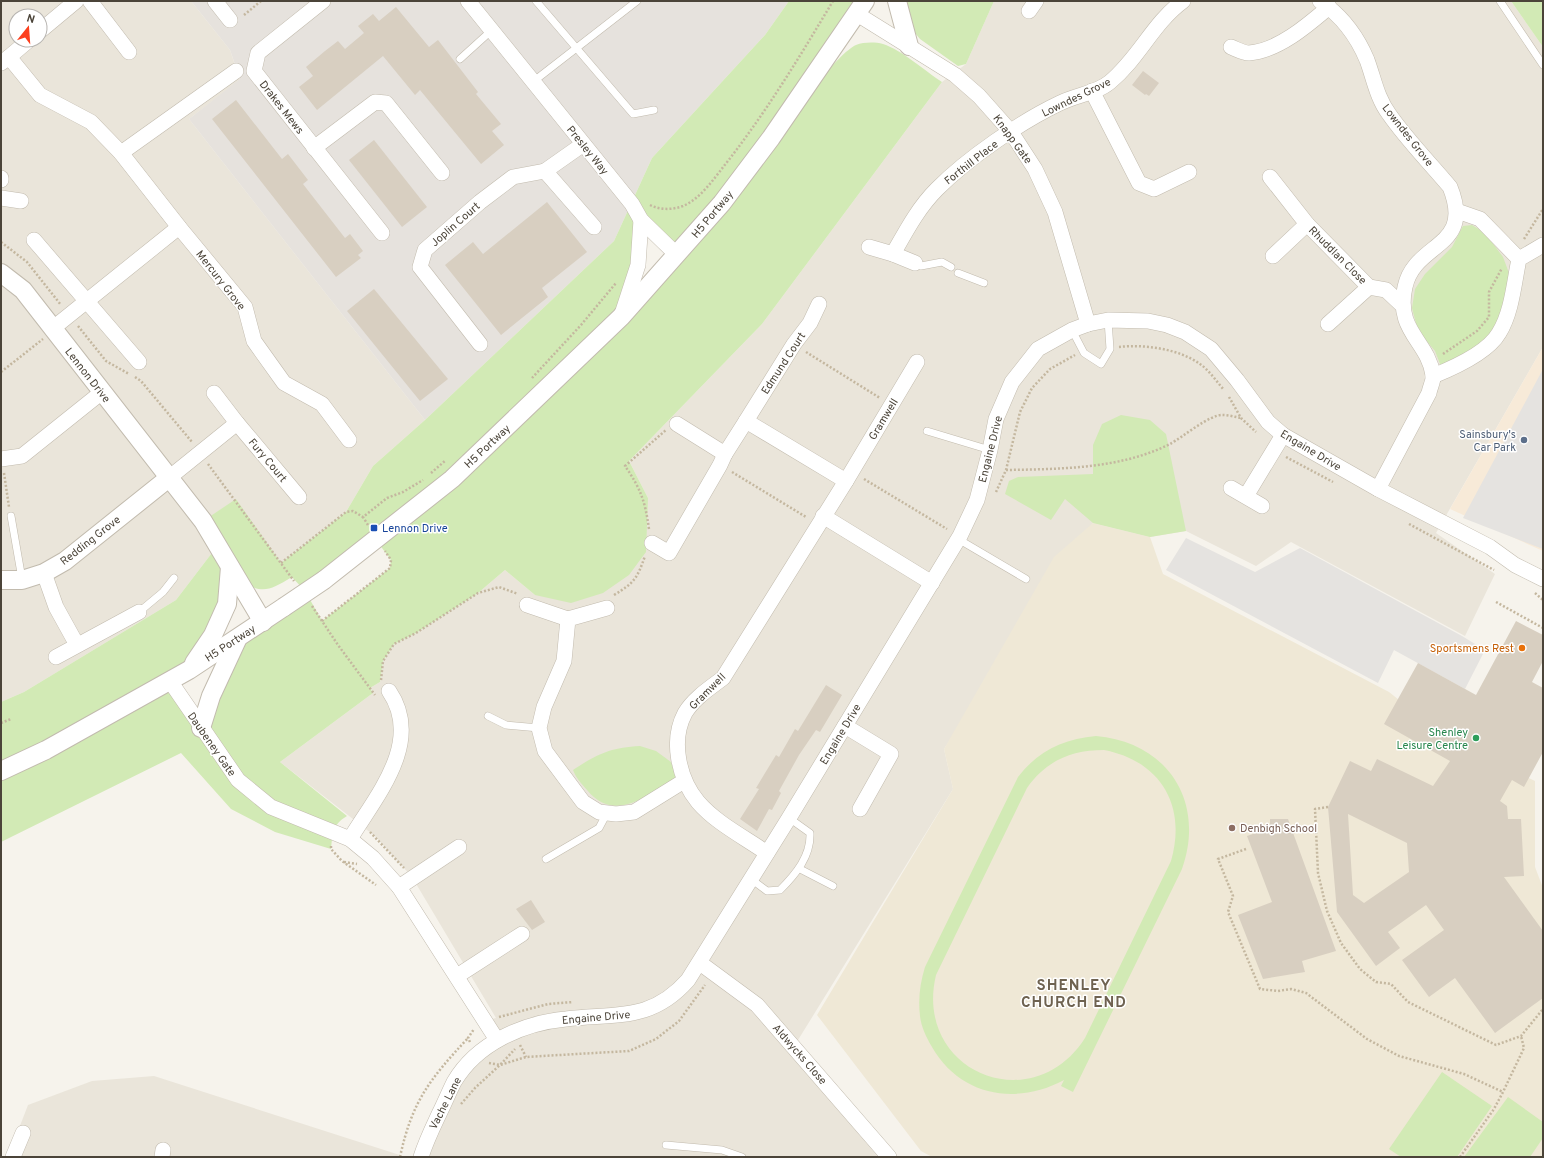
<svg xmlns="http://www.w3.org/2000/svg" width="1544" height="1158" font-family="Overpass,sans-serif">
	<style>
		.residential { fill: #eae5da; fill-rule: evenodd }
		.commercial { fill: #f7ead8 }
		.industrial { fill: #e6e2dd }
		.education { fill: #efe8d6 }
		.green { fill: #d2eab5; fill-rule: evenodd }
		.parking { fill: #e5e3e0 }
		.building { fill: #d8cfc1; fill-rule: evenodd }
		.lines { fill: none; stroke-linecap: round; stroke-linejoin: round }
		.service-casing { stroke: #c2bbae; stroke-width: 8 }
		.minor-casing { stroke: #c2bbae; stroke-width: 16 }
		.tertiary-casing { stroke: #c2bbae; stroke-width: 20 }
		.path { stroke: #c4b79f; stroke-width: 2.5; stroke-dasharray: 2 2; stroke-linecap: butt }
		.service { stroke: #fff; stroke-width: 7 }
		.minor { stroke: #fff; stroke-width: 15 }
		.tertiary { stroke: #fff; stroke-width: 18 }
		.tertiary-bridge-casing { stroke: #c2bbae; stroke-width: 20; stroke-linecap: butt }
		.tertiary-bridge { stroke: #fff; stroke-width: 18 }
		.service-dot { fill: #5c6f8a; stroke: #fff; stroke-width: 1.5 }
		.transit-dot { fill: #1a4fb4; stroke: #fff; stroke-width: 1.5 }
		.food-dot { fill: #e8710a; stroke: #fff; stroke-width: 1.5 }
		.leisure-dot { fill: #2e9e5b; stroke: #fff; stroke-width: 1.5 }
		.education-dot { fill: #8d6e63; stroke: #fff; stroke-width: 1.5 }
		.labels { text-anchor: middle; stroke-width: 3; stroke-linejoin: round; paint-order: stroke }
		.street-label { font-size: 11px; fill: #4b4439; stroke: #fff }
		.service-label { font-size: 11px; fill: #4e5e75; stroke: #fff; text-anchor: end }
		.transit-label { font-size: 11px; fill: #164399; stroke: #fff; text-anchor: start }
		.food-label { font-size: 11px; fill: #c56008; stroke: #fff; text-anchor: end }
		.leisure-label { font-size: 11px; fill: #27864d; stroke: #fff; text-anchor: end }
		.education-label { font-size: 11px; fill: #785e54; stroke: #fff; text-anchor: start }
		.district-label { font-size: 15px; font-weight: bold; letter-spacing: 1px; fill: #6e6250; stroke: #fff }
	</style>
	<rect width="100%" height="100%" fill="#f6f3ec"/>
	<g class="residential">
		<path d="M1 1H191L230 50 240 80 189 119 425 420 373 466 346 512 281 563 236 500 203 521 218 545 176 600 24 692 1 702ZM16 16H40V40H16Z"/>
		<polygon points="994,1 1511,1 1543,47 1543,347 1436,533 1495,574 1465,636 1291,542 1256,566 1186,531 1150,537 1093,523 944,749 953,789 790,1053 878,1157 422,1157 455,1082 497,1040 485,1021 496,1018 412,877 376,837 280,762 373,693 370,688 380,682 383,661 394,644 416,633 478,593 505,570 535,595 648,498 629,461 762,324 942,82 966,64"/>
		<polygon points="154,1076 406,1157 8,1157 28,1105 92,1081"/>
	</g>
	<polygon class="commercial" points="1543,347 1543,551 1450,509"/>
	<polygon class="industrial" points="191,1 789,1 765,35 652,158 614,241 425,420 189,119 240,79 230,50"/>
	<polygon class="education" points="1093,523 1150,537 1163,574 1389,692 1451,741 1535,781 1535,867 1543,888 1543,1157 932,1157 921,1151 817,1015 953,789 944,749 1054,557"/>
	<g class="green">
		<path d="M789 1H865L775 134C790 117 839 52 856 45 864 42 875 42 883 44 902 50 925 71 942 82L762 324 629 461 648 498 646 552 629 575 603 593 571 603 535 595 505 570 478 593 416 633 394 644 383 661 380 682 370 688 373 693 280 762 347 816C332 825 333 833 331 849L275 832 231 809 181 753 1 842V702L24 692 176 600 218 545 203 521 236 499 281 563 346 512 373 466 425 420 614 241 652 158 765 35ZM641 221 676 255 621 316ZM376 540 391 560 390 568 322 621 304 589ZM292 577 303 589 237 639 201 727 170 681 213 635 239 581C263 594 269 591 292 577Z"/>
		<polygon points="903,1 994,1 966,64 958,66 920,39 915,33"/>
		<polygon points="1511,1 1543,1 1543,47"/>
		<polygon points="1472,225 1485,233 1503,257 1509,273 1503,310 1494,329 1484,342 1442,369 1435,351 1418,331 1412,308 1415,289 1425,274 1452,247 1463,226"/>
		<polygon points="1121,415 1150,420 1166,434 1186,531 1150,537 1093,523 1065,499 1051,520 1005,494 1009,481 1018,477 1093,474 1093,445 1102,424"/>
		<path d="M1096 736C1167 742 1206 801 1182 869L1073 1092 1061 1086 1064 1080C1016 1106 960 1096 932 1047 926 1037 921 1026 920 1016 918 999 920 983 925 967L1018 777C1038 751 1063 739 1096 736ZM1104 750C1161 761 1187 806 1171 861L1085 1038C1032 1121 913 1071 936 975L1027 788C1046 761 1071 750 1104 750Z"/>
		<path d="M640 746 656 751 671 762 676 777C648 795 615 824 587 790 581 783 576 778 573 770 599 753 610 748 640 746Z"/>
		<polygon points="1442,1072 1492,1106 1457,1157 1401,1157 1389,1149"/>
		<polygon points="1508,1097 1543,1122 1543,1138 1530,1157 1464,1157"/>
	</g>
	<g class="parking">
		<polygon points="1543,369 1543,549 1463,518"/>
		<polygon points="1186,538 1255,572 1300,548 1462,636 1485,650 1465,689 1394,650 1378,683 1166,570"/>
	</g>
	<g class="building">
		<polygon points="396,7 429,47 438,40 478,92 476,94 501,124 492,131 504,145 481,164 420,90 415,95 383,56 317,110 299,87 313,76 306,67 325,51 338,41 345,49 364,33 358,26 373,14 379,21"/>
		<polygon points="1143,71 1159,83 1149,96 1146,94 1145,95 1132,85"/>
		<polygon points="236,100 282,159 288,154 308,180 303,184 345,238 350,234 363,251 358,255 361,258 336,277 212,119"/>
		<polygon points="374,140 427,207 402,227 349,160"/>
		<polygon points="547,202 587,252 542,288 548,297 501,335 445,265 473,242 483,254"/>
		<polygon points="374,289 448,379 420,401 347,311"/>
		<path d="M1516 621 1543 635V661L1532 682 1543 688V752L1524 787 1512 780 1500 801 1507 806 1508 819H1521L1524 876 1504 877 1543 931V998L1495 1033 1455 978 1429 997 1402 960 1444 930 1426 905 1388 932 1400 948 1376 966 1337 912 1328 807 1350 761 1371 771 1377 759 1433 786 1450 761 1384 724 1418 663 1476 695ZM1348 814 1407 843 1409 872 1364 903 1353 895Z"/>
		<polygon points="826,685 842,695 820,732 816,730 799,755 779,791 781,793 772,810 769,809 757,831 740,819 759,789 756,788 776,755 779,757 795,729 798,731"/>
		<polygon points="1270,819 1288,819 1336,951 1302,961 1305,972 1263,979 1238,915 1272,902 1247,836 1270,828"/>
		<polygon points="531,900 545,922 532,930 516,909"/>
	</g>
	<g class="lines">
		<g class="service-casing">
			<g id="service">
				<polyline points="536,1 633,114 654,110"/>
				<polyline points="1500,1 1543,65"/>
				<polyline points="460,59 492,30"/>
				<polyline points="534,81 637,1"/>
				<polyline points="915,263 921,266 942,262 951,267"/>
				<polyline points="958,273 984,283"/>
				<polyline points="1072,330 1084,353 1101,364 1110,349 1108,320"/>
				<polyline points="927,431 990,450"/>
				<polyline points="11,516 22,579"/>
				<polyline points="958,539 1026,579"/>
				<polyline points="139,612 163,592 174,578"/>
				<polyline points="488,716 506,725 539,728"/>
				<polyline points="546,859 599,828 607,813"/>
				<polyline points="800,869 833,886"/>
				<path d="M751 879 767 891 780 890C796 874 811 856 810 833L789 818"/>
				<polyline points="666,1145 722,1150 742,1157"/>
			</g>
		</g>
		<g class="minor-casing">
			<g id="minor">
				<polyline points="90,1 129,52"/>
				<polyline points="215,1 230,20"/>
				<polyline points="323,1 258,53 254,71 382,233"/>
				<polyline points="468,1 632,204 641,220 677,255"/>
				<path d="M1320 1C1342 16 1357 36 1367 60 1374 79 1377 98 1389 114 1407 140 1430 163 1450 187 1475 249 1415 241 1405 287 1395 331 1428 341 1433 375 1434 380 1430 387 1429 393L1378 489"/>
				<polyline points="1029,11 1036,1"/>
				<polyline points="857,14 955,75 979,96 1011,132 1035,169 1055,212 1088,324"/>
				<polyline points="40,31 76,1"/>
				<path d="M1231 47C1236 49 1243 53 1249 53 1278 51 1308 25 1329 7"/>
				<polyline points="9,57 29,40"/>
				<polyline points="1,63 9,57 40,95 91,122 121,153"/>
				<polyline points="1092,91 1139,183 1154,189 1189,172"/>
				<polyline points="582,145 545,171 594,227"/>
				<polyline points="314,148 375,102 386,103 442,173"/>
				<polyline points="1270,177 1307,224"/>
				<polyline points="1,180 1,178"/>
				<polyline points="1,198 21,201"/>
				<polyline points="1457,211 1480,219 1519,259"/>
				<polyline points="179,227 121,153 236,71"/>
				<polyline points="34,240 139,362"/>
				<path d="M869 247 893 254C906 231 918 208 937 189 968 158 1020 122 1060 103 1076 95 1097 93 1110 82 1139 58 1153 23 1183 1"/>
				<polyline points="893,254 915,263"/>
				<polyline points="1273,256 1307,224 1369,287"/>
				<polyline points="819,304 810,323 794,344 746,421 846,481"/>
				<polyline points="622,314 638,265 641,220"/>
				<polyline points="1328,324 1369,287 1386,290 1403,306"/>
				<polyline points="52,329 179,227 245,307 254,341 284,383 322,404 349,440"/>
				<polyline points="480,344 420,267 425,250 480,202 513,177 545,171"/>
				<path d="M1433 376C1453 368 1488 352 1499 333 1512 312 1514 283 1519 259L1543 245"/>
				<polyline points="214,393 237,423"/>
				<polyline points="677,424 725,454 746,421"/>
				<polyline points="1,459 22,456 102,392"/>
				<polyline points="170,477 237,423 299,497"/>
				<polyline points="1231,488 1262,506"/>
				<polyline points="1246,496 1283,435"/>
				<polyline points="823,516 932,583"/>
				<polyline points="652,543 669,553 720,465 725,454"/>
				<polyline points="44,573 56,607 77,645"/>
				<polyline points="527,605 568,619"/>
				<polyline points="607,608 568,619 564,661 544,707 539,728 545,751 583,802 599,812 616,814 634,812 684,781"/>
				<polyline points="56,657 139,612"/>
				<polyline points="170,681 238,780 271,807 350,839 373,858 399,887 497,1040"/>
				<polyline points="845,726 891,754 860,809"/>
				<path d="M350 839C376 796 424 742 389 691"/>
				<path d="M767 853C744 837 716 823 698 802 679 779 670 741 685 713 694 698 710 688 723 678L846 481 917 362"/>
				<polyline points="399,887 459,847"/>
				<polyline points="700,963 757,1005 889,1157"/>
				<polyline points="457,976 522,934"/>
				<polyline points="13,1157 23,1133"/>
				<polyline points="162,1157 163,1150"/>
				<path d="M421 1157C426 1141 433 1127 440 1112 445 1102 449 1092 454 1082 477 1043 523 1023 566 1019 616 1013 651 1022 688 980L789 818 960 536 977 500 990 450 996 419 1012 382 1038 349 1072 330 1088 324 1108 320 1148 321 1167 325 1185 332 1211 349 1237 380 1268 422 1283 435 1378 489 1490 547 1515 565 1543 579"/>
			</g>
		</g>
		<g class="tertiary-casing">
			<g id="tertiary">
				<polyline points="897,1 909,46"/>
				<polyline points="1,273 23,290 203,521 263,622"/>
				<polyline points="1,580 22,580 44,573 65,561 170,477"/>
				<polyline points="324,580 452,479 621,317 722,203 771,138 865,1"/>
				<polyline points="194,663 213,635 227,604 230,567"/>
				<polyline points="201,728 211,696 237,640"/>
				<polyline points="1,771 46,750 189,670 284,607"/>
			</g>
		</g>
		<g class="path">
			<polyline points="244,15 261,1"/>
			<path d="M650 205C660 210 672 210 683 206 700 199 713 180 724 166 765 114 799 58 833 1"/>
			<polyline points="1524,239 1543,209"/>
			<polyline points="1,242 27,262 61,305"/>
			<polyline points="78,326 106,361 129,374"/>
			<path d="M1119 347C1145 344 1179 349 1200 364 1209 370 1217 382 1224 390"/>
			<polyline points="806,352 880,398"/>
			<polyline points="1443,354 1477,331 1489,317 1489,292 1502,268"/>
			<polyline points="1,372 43,339"/>
			<polyline points="135,377 141,381 192,442"/>
			<polyline points="532,378 581,325 616,283"/>
			<polyline points="1229,397 1241,418 1256,432"/>
			<polyline points="1286,457 1333,482"/>
			<polyline points="208,464 294,581"/>
			<path d="M1006 470C1061 469 1120 469 1170 444 1183 437 1210 414 1223 415 1229 415 1235 417 1241 418"/>
			<polyline points="732,472 806,517"/>
			<polyline points="4,473 9,507"/>
			<polyline points="431,473 446,460"/>
			<polyline points="864,479 947,529"/>
			<polyline points="996,492 1006,470 1020,412 1032,388 1050,369 1075,355"/>
			<polyline points="1409,524 1494,570"/>
			<polyline points="368,525 363,517 387,498 403,492 423,480"/>
			<path d="M649 529C645 501 641 489 625 466L666 430"/>
			<polyline points="281,563 346,512 353,511 363,517"/>
			<polyline points="1535,593 1543,600"/>
			<path d="M614 595C634 583 637 579 645 556"/>
			<polyline points="1496,602 1543,628"/>
			<polyline points="312,606 338,645 375,695"/>
			<polyline points="322,621 390,568 391,560 385,551"/>
			<polyline points="381,680 383,661 394,644 416,633 478,593 499,587 518,594"/>
			<polyline points="1,723 11,719"/>
			<polyline points="1328,807 1315,809 1318,873 1327,911 1341,943 1360,969 1376,982 1391,984 1408,1002 1496,1045 1521,1036 1543,1009"/>
			<polyline points="370,832 404,868"/>
			<polyline points="331,846 331,849 342,861 376,885"/>
			<polyline points="1246,849 1218,859 1233,896 1228,912 1260,989 1278,991 1291,989 1306,993 1367,1039 1399,1056 1464,1074 1503,1092"/>
			<polyline points="344,862 357,864"/>
			<polyline points="499,1017 548,1004 573,1002"/>
			<polyline points="470,1042 468,1038 474,1029"/>
			<polyline points="520,1045 526,1057"/>
			<polyline points="489,1063 500,1065 515,1049"/>
			<polyline points="461,1104 475,1088 500,1065 526,1057 542,1056 629,1051 656,1039 679,1021 705,985"/>
			<path d="M400 1157C412 1101 430 1079 468 1038"/>
			<polyline points="1460,1157 1494,1109 1503,1092 1524,1048 1521,1036"/>
		</g>
		<use href="#service" class="service"/>
		<use href="#minor" class="minor"/>
		<use href="#tertiary" class="tertiary"/>
		<g class="tertiary-bridge-casing">
			<polyline id="tertiary-bridge" points="284,607 324,580"/>
		</g>
		<use href="#tertiary-bridge" class="tertiary-bridge"/>
	</g>
	<circle class="service-dot" cx="1524" cy="440" r="4"/>
	<rect class="transit-dot" x="370" y="524" width="8" height="8" rx="2"/>
	<circle class="food-dot" cx="1522" cy="648" r="4"/>
	<circle class="leisure-dot" cx="1476" cy="738" r="4"/>
	<circle class="education-dot" cx="1232" cy="828" r="4"/>
	<g class="labels">
		<g class="street-label">
			<text transform="translate(1076 97) rotate(-26)" y="4">Lowndes Grove</text>
			<text transform="translate(282 107) rotate(52)" y="4">Drakes Mews</text>
			<text transform="translate(1408 135) rotate(52)" y="4">Lowndes Grove</text>
			<text transform="translate(1013 139) rotate(54)" y="4">Knapp Gate</text>
			<text transform="translate(588 150) rotate(51)" y="4">Presley Way</text>
			<text transform="translate(971 162) rotate(-38)" y="4">Forthill Place</text>
			<text transform="translate(712 214) rotate(-50)" y="4">H5 Portway</text>
			<text transform="translate(455 224) rotate(-41)" y="4">Joplin Court</text>
			<text transform="translate(1338 255) rotate(45)" y="4">Rhuddlan Close</text>
			<text transform="translate(221 280) rotate(52)" y="4">Mercury Grove</text>
			<text transform="translate(783 363) rotate(-57)" y="4">Edmund Court</text>
			<text transform="translate(88 375) rotate(52)" y="4">Lennon Drive</text>
			<text transform="translate(883 419) rotate(-59)" y="4">Gramwell</text>
			<text transform="translate(487 446) rotate(-43)" y="4">H5 Portway</text>
			<text transform="translate(990 449) rotate(-76)" y="4">Engaine Drive</text>
			<text transform="translate(1311 450) rotate(31)" y="4">Engaine Drive</text>
			<text transform="translate(268 460) rotate(50)" y="4">Fury Court</text>
			<text transform="translate(90 540) rotate(-38)" y="4">Redding Grove</text>
			<text transform="translate(230 643) rotate(-33)" y="4">H5 Portway</text>
			<text transform="translate(707 691) rotate(-45)" y="4">Gramwell</text>
			<text transform="translate(840 734) rotate(-59)" y="4">Engaine Drive</text>
			<text transform="translate(212 744) rotate(55)" y="4">Daubeney Gate</text>
			<text transform="translate(596 1017) rotate(-5)" y="4">Engaine Drive</text>
			<text transform="translate(800 1054) rotate(49)" y="4">Aldwycks Close</text>
			<text transform="translate(445 1103) rotate(-63)" y="4">Vache Lane</text>
		</g>
		<g class="service-label">
			<text x="1516" y="438">Sainsbury's<tspan x="1516" dy="13">Car Park</tspan></text>
		</g>
		<g class="transit-label">
			<text x="382" y="532">Lennon Drive</text>
		</g>
		<g class="food-label">
			<text x="1514" y="652">Sportsmens Rest</text>
		</g>
		<g class="leisure-label">
			<text x="1468" y="736">Shenley<tspan x="1468" dy="13">Leisure Centre</tspan></text>
		</g>
		<g class="education-label">
			<text x="1240" y="832">Denbigh School</text>
		</g>
		<g class="district-label">
			<text x="1074" y="990">SHENLEY<tspan x="1074" dy="17">CHURCH END</tspan></text>
		</g>
	</g>
	<rect width="1544" height="1158" fill="none" stroke="#4b4439" stroke-width="4"/>
	<g transform="translate(28 28) rotate(17)"><circle r="19" fill="#ffffff" stroke="#b7b4b0"/>
	<path d="M0-3L7 15L0 10L-7 15Z" fill="#fc3f1d"/>
	<text y="-6" font-size="11" font-weight="bold" text-anchor="middle" fill="#4b4439">N</text>
	</g>
</svg>
